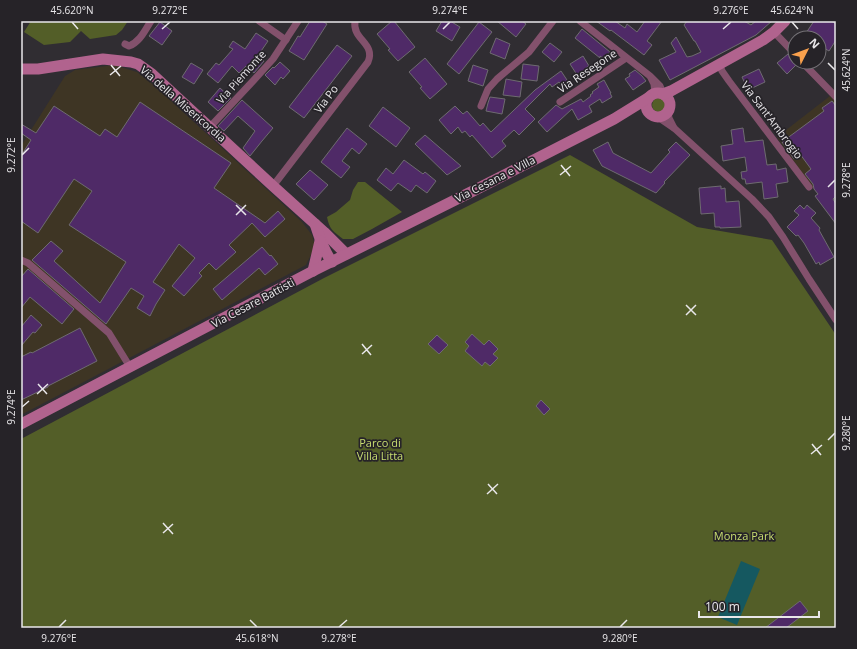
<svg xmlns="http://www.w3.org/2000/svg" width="857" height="649" font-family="'Open Sans',sans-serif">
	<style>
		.industrial { fill: #3e3524 }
		.green { fill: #535e28 }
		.water { fill: #155860 }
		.building { fill: #4f2a67; stroke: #6e6b70 }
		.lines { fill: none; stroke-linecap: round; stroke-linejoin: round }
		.street { stroke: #83516c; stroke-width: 7 }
		.secondary { stroke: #b1638e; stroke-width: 11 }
		.ticks { fill: none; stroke: #e9e7ea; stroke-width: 1.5 }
		.labels { text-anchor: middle; stroke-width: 3.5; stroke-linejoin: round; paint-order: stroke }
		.street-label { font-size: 11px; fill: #e9e7ea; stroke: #262328 }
		.park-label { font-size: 11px; fill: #c9df71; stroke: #262328 }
		.neatline { fill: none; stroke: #e9e7ea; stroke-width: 1.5 }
		.ticks-label { font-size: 10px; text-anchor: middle; fill: #e9e7ea }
	</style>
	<rect width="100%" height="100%" fill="#302d32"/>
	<g class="industrial">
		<polygon points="114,65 137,72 155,86 302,222 312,235 315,246 306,265 21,415 21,146 65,76 75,70"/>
		<polygon points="830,96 836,102 836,172 814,190 777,137"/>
	</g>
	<g class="green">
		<polygon points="31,21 128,21 122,30 116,35 90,39 81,31 70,42 44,45 24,32"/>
		<circle cx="659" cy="105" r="7"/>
		<polygon points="570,155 697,227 772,240 836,335 836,628 21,628 21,439 324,278"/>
		<path d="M358 182H365L402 212 372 229 353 239H343C334 232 329 229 327 217L336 212 350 200 353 190Z"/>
	</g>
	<polygon class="water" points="741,561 760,569 737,625 718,617"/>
	<g class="building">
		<polygon points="310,21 322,21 327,24 304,60 289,51 298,36 300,37"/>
		<polygon points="392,21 394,21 415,47 398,61 388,50 390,49 377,34"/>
		<polygon points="442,21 450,21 460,27 452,41 436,31"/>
		<polygon points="497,21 522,21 526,24 516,37"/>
		<polygon points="596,21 615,21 625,28 627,24 637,32 645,21 662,21 647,41 652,45 644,55 611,30 610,31"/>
		<polygon points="687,21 744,21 751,25 756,21 772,21 756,35 670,80 659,60 676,52 671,43 676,37 687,57 692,56 701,52 695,41 694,41 684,25"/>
		<polygon points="814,21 831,21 836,24 836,40 829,51 819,45 819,38 815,38 806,33"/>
		<polygon points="160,22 172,31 162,45 149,36"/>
		<polygon points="479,22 492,32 459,74 447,64"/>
		<polygon points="582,29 610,52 604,59 600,56 600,58 575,38"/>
		<polygon points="256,33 268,41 257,57 264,61 254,73 246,66 239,73 232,66 218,83 207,74 216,63 219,65 233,49 229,47 233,41 245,49"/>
		<polygon points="496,38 510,44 505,59 490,53"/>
		<polygon points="550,43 562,52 554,62 542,52"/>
		<polygon points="337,45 352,56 304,118 289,107"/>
		<polygon points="788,54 797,64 787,74 777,63"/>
		<polygon points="583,56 589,66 586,68 588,72 579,78 570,64"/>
		<polygon points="425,58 447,84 430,99 420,88 422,87 409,72"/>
		<polygon points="280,62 290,71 283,79 281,77 275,85 265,75 273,67 274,68"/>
		<polygon points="191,63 203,70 194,84 182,77"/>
		<polygon points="523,64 539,66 537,81 521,79"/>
		<polygon points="473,65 488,70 483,86 468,81"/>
		<polygon points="759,69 765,82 748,90 742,77"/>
		<polygon points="635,70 642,76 646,81 633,90 625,79 630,76 629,74"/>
		<polygon points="561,71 569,83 563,87 559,82 552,87 550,84 525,109 535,119 519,135 514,130 502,141 506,146 492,158 472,135 470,137 465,131 462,133 458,127 451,134 439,120 455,106 463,114 467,111 480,126 483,123 491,132 535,90"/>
		<polygon points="506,79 522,82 520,97 503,95"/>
		<polygon points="604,80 611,93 610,93 612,97 602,103 600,99 589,106 592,112 578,120 572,109 547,132 538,122 556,105 562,109 581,99 583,102 591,96 590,95 593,93 592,92 599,87 597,84"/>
		<polygon points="220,88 231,98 218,111 208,102"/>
		<polygon points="490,97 505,99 502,114 486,111 488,103"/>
		<polygon points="242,100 273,128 262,141 250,156 243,148 255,131 238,116 224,131 218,126"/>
		<polygon points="832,101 836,106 836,196 833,199 836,204 836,224 815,196 818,194 814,189 813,184 805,174 811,169 800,154 794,159 782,142 824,111 822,108"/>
		<polygon points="140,102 231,163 214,188 265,223 278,211 285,219 265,237 252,223 229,245 236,252 216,270 209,263 199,273 202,276 184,296 172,286 195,258 179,244 153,282 165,290 156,304 150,316 137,308 144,296 131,288 106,324 32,260 51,241 63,251 54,261 100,303 126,262 69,225 92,191 74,179 38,233 21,221 21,156 31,140 21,133 21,124 36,133 54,106 100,136 105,129 117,137"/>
		<polygon points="383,107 410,128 396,147 369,126"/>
		<polygon points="347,128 367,144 359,154 352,148 342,161 350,167 341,178 321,162"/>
		<polygon points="743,128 745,142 763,140 767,165 776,164 777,170 786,168 788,182 776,184 778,197 764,199 762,182 746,184 745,179 742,179 741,172 747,171 745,157 723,161 721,146 733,144 731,130"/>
		<polygon points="425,135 461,166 447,175 415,144"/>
		<polygon points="608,142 613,153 651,173 670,152 668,150 676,142 690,155 664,182 665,183 656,193 602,166 593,150"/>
		<polygon points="404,160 423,174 425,172 436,181 427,193 416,185 411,192 398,183 391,191 377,180 386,168 393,174"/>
		<polygon points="310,170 328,185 314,200 296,184"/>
		<polygon points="721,186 721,189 725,188 726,202 739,201 741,227 720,228 720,227 715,227 714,213 701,214 699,188"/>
		<polygon points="800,205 804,209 807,205 816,213 811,218 820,228 819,230 834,257 820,265 819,262 816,264 804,243 798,235 796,236 787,227 799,215 794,211"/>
		<polygon points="262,247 270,256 271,255 278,264 265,275 259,268 222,300 213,289"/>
		<polygon points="28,269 74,309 62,324 30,297 21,308 21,277"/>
		<polygon points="31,315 42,325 35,333 33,332 21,346 21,327"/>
		<polygon points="80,328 97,361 48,386 48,387 21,400 21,357 31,352 32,353"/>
		<polygon points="472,334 484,345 489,340 498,349 493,354 498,358 490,366 485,362 482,366 465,351 469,346 465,342"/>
		<polygon points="437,335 448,345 439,354 428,344"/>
		<polygon points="541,400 550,409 544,415 536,406"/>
		<polygon points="800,601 808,611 786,628 765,628"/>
	</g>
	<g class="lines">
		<g class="street">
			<polyline points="259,21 286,40"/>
			<polyline points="580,21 650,76 660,86 663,94"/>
			<polyline points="774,32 795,54"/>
			<path d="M125 44 129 46C140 42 145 30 151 21"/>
			<polyline points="802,62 836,97"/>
			<polyline points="719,64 722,71 729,81 809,187"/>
			<polyline points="651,78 654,84 655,94"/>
			<polyline points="560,102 626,58"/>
			<polyline points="481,106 488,89 497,79 529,52 553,21"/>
			<polyline points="668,112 669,118 674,128"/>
			<polyline points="658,117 674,128 752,199 769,217 783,237 809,279 836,320"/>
			<polyline points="210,127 253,81 273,59 298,21"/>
			<path d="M273 186 368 62C376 43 352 40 355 21"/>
			<polyline points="21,260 28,263 109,333 130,367"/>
		</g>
		<g class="secondary">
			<polyline points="21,69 38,69 103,59 131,62 138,64 152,74 273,186 324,232 346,254"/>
			<circle cx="658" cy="105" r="12"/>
			<polyline points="663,94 671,91 763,40 774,32 785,21"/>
			<path d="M315 224C320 238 323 250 332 262"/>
			<polyline points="313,271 320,241"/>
			<polyline points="21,424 313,271 475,190 614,119 648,98"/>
		</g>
	</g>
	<path class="ticks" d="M72 22 78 29M792 22 798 29M162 29 170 22M443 29 450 22M723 29 731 22M828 63 835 70M111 65 120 76M110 75 121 66M22 155 29 148M561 165 570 176M560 175 571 166M828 187 835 180M236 205 246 215M236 215 246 205M686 305 696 315M686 315 696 305M362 344 371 355M362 354 372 345M38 384 47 394M37 394 48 384M22 407 29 401M828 440 835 433M812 444 821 455M811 454 822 445M488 484 497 494M487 494 498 484M163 523 173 534M163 533 173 524M250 620 257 627M59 627 66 620M339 627 347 620M620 627 627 620"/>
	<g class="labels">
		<g class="street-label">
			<text transform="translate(587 71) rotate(-34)" y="4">Via Resegone</text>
			<text transform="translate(241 77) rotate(-48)" y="4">Via Piemonte</text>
			<text transform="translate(326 99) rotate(-53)" y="4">Via Po</text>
			<text transform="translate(183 104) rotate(41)" y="4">Via della Misericordia</text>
			<text transform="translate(772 120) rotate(53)" y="4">Via Sant'Ambrogio</text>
			<text transform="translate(495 179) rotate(-27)" y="4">Via Cesana e Villa</text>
			<text transform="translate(253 303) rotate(-28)" y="4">Via Cesare Battisti</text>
		</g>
		<g class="park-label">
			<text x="380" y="447">Parco di<tspan x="380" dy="13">Villa Litta</tspan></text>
			<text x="744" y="540">Monza Park</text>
		</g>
	</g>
	<rect width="857" height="649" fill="none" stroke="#262328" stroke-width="44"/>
	<g transform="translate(807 50) rotate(48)"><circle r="19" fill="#262328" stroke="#747176"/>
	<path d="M0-3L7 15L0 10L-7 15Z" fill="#f9a04c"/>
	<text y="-6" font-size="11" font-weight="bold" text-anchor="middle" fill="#e9e7ea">N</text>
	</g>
	<path d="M699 611v6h120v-6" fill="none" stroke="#e9e7ea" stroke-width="2"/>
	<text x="705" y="611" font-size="12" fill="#e9e7ea" stroke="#262328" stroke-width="3" paint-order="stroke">100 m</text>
	<rect x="22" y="22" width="813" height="605" class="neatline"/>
	<g class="ticks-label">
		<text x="72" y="14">45.620°N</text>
		<text x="170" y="14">9.272°E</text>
		<text x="450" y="14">9.274°E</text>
		<text x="731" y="14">9.276°E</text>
		<text x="792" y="14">45.624°N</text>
		<text transform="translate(846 70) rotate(-90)" y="4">45.624°N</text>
		<text transform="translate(11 155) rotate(-90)" y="4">9.272°E</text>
		<text transform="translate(846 180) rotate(-90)" y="4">9.278°E</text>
		<text transform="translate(11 407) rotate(-90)" y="4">9.274°E</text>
		<text transform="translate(846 433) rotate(-90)" y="4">9.280°E</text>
		<text x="59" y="642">9.276°E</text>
		<text x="257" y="642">45.618°N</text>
		<text x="339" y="642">9.278°E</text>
		<text x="620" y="642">9.280°E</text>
	</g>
</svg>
